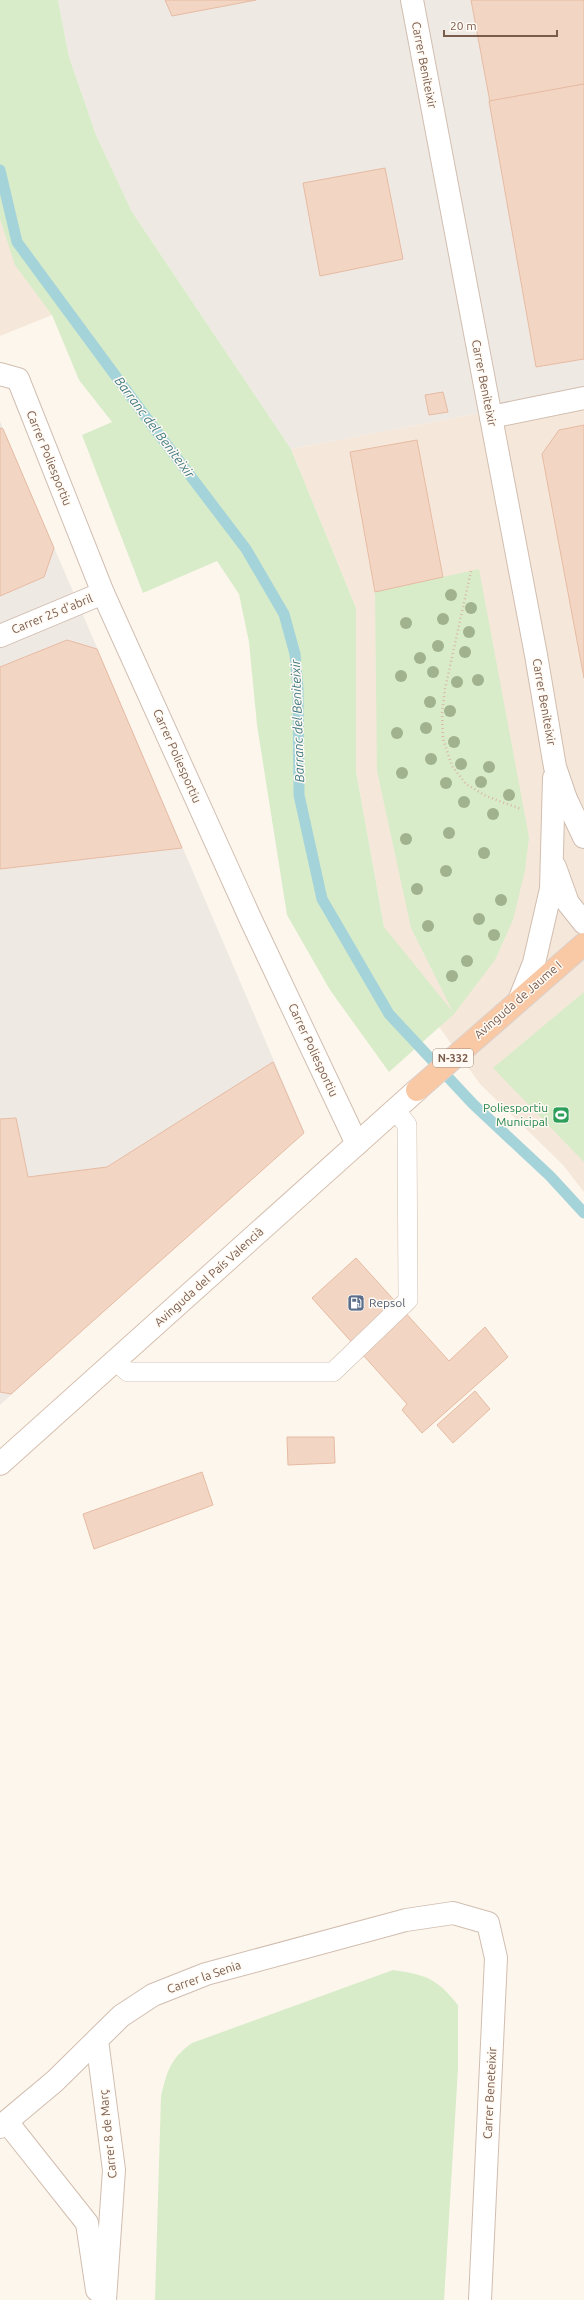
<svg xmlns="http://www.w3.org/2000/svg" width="584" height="2300" font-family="Ubuntu,sans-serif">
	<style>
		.residential { fill: #f5e8da }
		.industrial { fill: #efe9e4 }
		.green { fill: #d8ecc9 }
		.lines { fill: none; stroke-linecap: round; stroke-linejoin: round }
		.stream { stroke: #a5d3da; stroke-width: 11 }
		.building { fill: #f3d5c3; stroke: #e6bba3 }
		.service-casing { stroke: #d1beb0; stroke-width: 20 }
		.minor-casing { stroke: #d1beb0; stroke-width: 24 }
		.secondary-casing { stroke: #d6c0b0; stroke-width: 24 }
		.trunk-casing { stroke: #dad1cd; stroke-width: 24 }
		.path { stroke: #d9b8a5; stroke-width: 2.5; stroke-dasharray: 1 3; stroke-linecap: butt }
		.service { stroke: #fff; stroke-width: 19 }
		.minor { stroke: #fff; stroke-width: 22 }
		.secondary { stroke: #fff; stroke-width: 22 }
		.trunk { stroke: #f9c8a4; stroke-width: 22 }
		.tree { fill: #a0b28e }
		.labels { text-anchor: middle; stroke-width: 3; stroke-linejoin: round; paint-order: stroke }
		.shield { fill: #fffaf3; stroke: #a28b7f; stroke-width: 1 }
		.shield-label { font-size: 11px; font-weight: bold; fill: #7a5c4d }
		.street-label { font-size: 12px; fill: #7a5c4d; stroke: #fffaf3 }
		.leisure-label { font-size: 12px; fill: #27864d; stroke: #fffaf3; text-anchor: end }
		.service-label { font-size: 12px; fill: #4e5e75; stroke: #fffaf3; text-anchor: start }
		.water-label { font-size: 13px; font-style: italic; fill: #437c86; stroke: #fffaf3 }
	</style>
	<rect width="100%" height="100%" fill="#fdf6ec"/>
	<g class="residential">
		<polygon points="0,108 52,315 0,336"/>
		<polygon points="584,393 584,1192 563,1165 480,1084 437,1024 384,927 356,771 356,608 291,449"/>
	</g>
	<g class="industrial">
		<polygon points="58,0 584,0 584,393 291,449 132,212 96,135 69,57"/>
		<polygon points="0,421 304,1131 0,1405"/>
	</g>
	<g class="green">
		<polygon points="0,0 58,0 69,57 96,135 132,212 291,449 356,608 356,771 384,927 453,1012 411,928 377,771 375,592 479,569 529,837 525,870 513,920 495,960 454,1014 389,1072 330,990 287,915 257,725 249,642 239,594 217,561 143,593 82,435 112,422 79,380 52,315 15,265 0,219"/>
		<polygon points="584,992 584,1162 493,1068"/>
		<path d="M393 1970C427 1975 436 1978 458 2005V2069L444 2300H155L161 2096C167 2071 170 2059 192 2043Z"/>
	</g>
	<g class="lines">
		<polyline class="stream" points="0,170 17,242 151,424 246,549 284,614 295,654 298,689 299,795 322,899 389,1014 473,1104 550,1176 584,1213"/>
	</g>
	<g class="building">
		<polygon points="165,0 256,0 172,16"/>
		<polygon points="471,0 584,0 584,84 490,102"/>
		<polygon points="584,84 584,359 536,367 489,101"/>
		<polygon points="385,168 403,259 320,276 303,183"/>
		<polygon points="443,392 448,412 429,415 425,395"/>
		<polygon points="584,425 584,678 542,454 559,430"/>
		<polygon points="0,428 3,429 54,548 44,577 0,596"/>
		<polygon points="417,440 443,577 375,592 350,452"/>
		<polygon points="67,640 97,649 182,848 0,869 0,667"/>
		<polygon points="273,1062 304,1133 11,1394 0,1392 0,1119 16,1118 28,1177 107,1167"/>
		<polygon points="356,1258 449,1361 485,1327 508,1357 422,1433 402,1410 407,1404 312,1298"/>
		<polygon points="475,1391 490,1409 453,1443 437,1425"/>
		<polygon points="287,1437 334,1437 335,1463 288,1465"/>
		<polygon points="202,1472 213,1505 94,1549 83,1514"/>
	</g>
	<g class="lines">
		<g class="service-casing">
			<polyline id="service" points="114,1360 128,1372 333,1372 408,1300 407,1125 395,1109"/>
		</g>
		<g class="minor-casing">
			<g id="minor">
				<polyline points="412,0 536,655 555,767 566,799 584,837"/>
				<polyline points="0,374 18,379 103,593 251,920 357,1144"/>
				<polyline points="491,417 584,398"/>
				<polyline points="0,636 103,593"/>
				<polyline points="555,867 568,903 584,923"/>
				<polyline points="520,998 534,963 551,889 554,778"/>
				<polyline points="97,2040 114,2170 105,2300"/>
				<polyline points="7,2122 87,2223 97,2290"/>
				<polyline points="0,2127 55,2081 121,2016 153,1995 206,1974 406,1920 453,1913 488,1923 496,1958 480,2300"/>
			</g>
		</g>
		<g class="secondary-casing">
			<polyline id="secondary" points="0,1464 417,1090"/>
		</g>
		<g class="trunk-casing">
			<polyline id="trunk" points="417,1090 584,944"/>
		</g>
		<polyline class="path" points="471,571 445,689 442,713 443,739 452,766 466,784 486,796 521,809"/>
		<use href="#service" class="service"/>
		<use href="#minor" class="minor"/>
		<use href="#secondary" class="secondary"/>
		<use href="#trunk" class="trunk"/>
	</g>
	<g class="tree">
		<circle cx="451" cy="595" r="6"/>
		<circle cx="471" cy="608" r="6"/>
		<circle cx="443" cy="619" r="6"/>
		<circle cx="406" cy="623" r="6"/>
		<circle cx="469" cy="632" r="6"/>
		<circle cx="438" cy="646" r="6"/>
		<circle cx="465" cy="652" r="6"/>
		<circle cx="420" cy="658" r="6"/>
		<circle cx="433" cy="672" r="6"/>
		<circle cx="401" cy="676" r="6"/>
		<circle cx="478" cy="680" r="6"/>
		<circle cx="457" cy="682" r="6"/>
		<circle cx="430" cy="702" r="6"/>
		<circle cx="450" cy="711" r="6"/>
		<circle cx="426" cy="728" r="6"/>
		<circle cx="397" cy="733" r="6"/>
		<circle cx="454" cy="742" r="6"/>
		<circle cx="431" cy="759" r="6"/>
		<circle cx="461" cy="764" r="6"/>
		<circle cx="489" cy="767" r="6"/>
		<circle cx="402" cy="773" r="6"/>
		<circle cx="481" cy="782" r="6"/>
		<circle cx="446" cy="783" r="6"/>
		<circle cx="509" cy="795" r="6"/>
		<circle cx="464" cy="802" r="6"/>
		<circle cx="493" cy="814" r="6"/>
		<circle cx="449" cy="833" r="6"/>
		<circle cx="406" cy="839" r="6"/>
		<circle cx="484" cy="853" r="6"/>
		<circle cx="446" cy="871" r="6"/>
		<circle cx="417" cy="889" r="6"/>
		<circle cx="501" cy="900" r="6"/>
		<circle cx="479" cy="919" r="6"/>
		<circle cx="428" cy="926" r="6"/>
		<circle cx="494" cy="935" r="6"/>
		<circle cx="467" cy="961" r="6"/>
		<circle cx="452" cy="976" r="6"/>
	</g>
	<defs>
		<g id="stadium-square" transform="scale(0.9)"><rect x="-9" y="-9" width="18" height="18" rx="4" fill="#2e9e5b" stroke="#fffaf3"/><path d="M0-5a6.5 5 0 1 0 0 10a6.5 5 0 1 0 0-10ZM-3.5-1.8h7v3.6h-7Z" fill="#fff"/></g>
		<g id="fuel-square" transform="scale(0.9)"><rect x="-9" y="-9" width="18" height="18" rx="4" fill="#5c6f8a" stroke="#fffaf3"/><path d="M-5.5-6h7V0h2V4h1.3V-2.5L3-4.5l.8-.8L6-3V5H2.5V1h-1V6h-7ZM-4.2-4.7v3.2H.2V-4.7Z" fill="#fff"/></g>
	</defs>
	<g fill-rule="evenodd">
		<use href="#stadium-square" x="561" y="1115"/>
		<use href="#fuel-square" x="356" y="1303"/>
	</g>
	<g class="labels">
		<rect class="shield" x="433" y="1049" width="40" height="18" rx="3"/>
		<g class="shield-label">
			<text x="453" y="1062">N-332</text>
		</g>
		<g class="street-label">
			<text transform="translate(424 65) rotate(79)" y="4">Carrer Beniteixir</text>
			<text transform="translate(484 383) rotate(79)" y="4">Carrer Beniteixir</text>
			<text transform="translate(49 458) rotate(68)" y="4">Carrer Poliesportiu</text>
			<text transform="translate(52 614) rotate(-22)" y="4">Carrer 25 d'abril</text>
			<text transform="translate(544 702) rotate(80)" y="4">Carrer Beniteixir</text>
			<text transform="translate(177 756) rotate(66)" y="4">Carrer Poliesportiu</text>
			<text transform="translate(518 1000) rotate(-41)" y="4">Avinguda de Jaume I</text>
			<text transform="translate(313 1050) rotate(65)" y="4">Carrer Poliesportiu</text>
			<text transform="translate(209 1277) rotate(-42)" y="4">Avinguda del País Valencià</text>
			<text transform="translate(204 1977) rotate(-19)" y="4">Carrer la Senia</text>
			<text transform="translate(490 2093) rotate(-87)" y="4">Carrer Beneteixir</text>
			<text transform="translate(108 2134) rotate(-96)" y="4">Carrer 8 de Març</text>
		</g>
		<g class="leisure-label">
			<text x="548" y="1112">Poliesportiu<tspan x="548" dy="14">Municipal</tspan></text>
		</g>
		<g class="service-label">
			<text x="369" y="1307">Repsol</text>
		</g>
		<g class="water-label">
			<text transform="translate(155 427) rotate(53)" y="5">Barranc del Beniteixir</text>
			<text transform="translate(297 721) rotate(-92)" y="5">Barranc del Beniteixir</text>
		</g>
	</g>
	<path d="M444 30v6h113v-6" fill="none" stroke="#7a5c4d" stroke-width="2"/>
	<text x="450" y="30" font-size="12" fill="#7a5c4d" stroke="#fffaf3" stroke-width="3" paint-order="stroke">20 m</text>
</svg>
